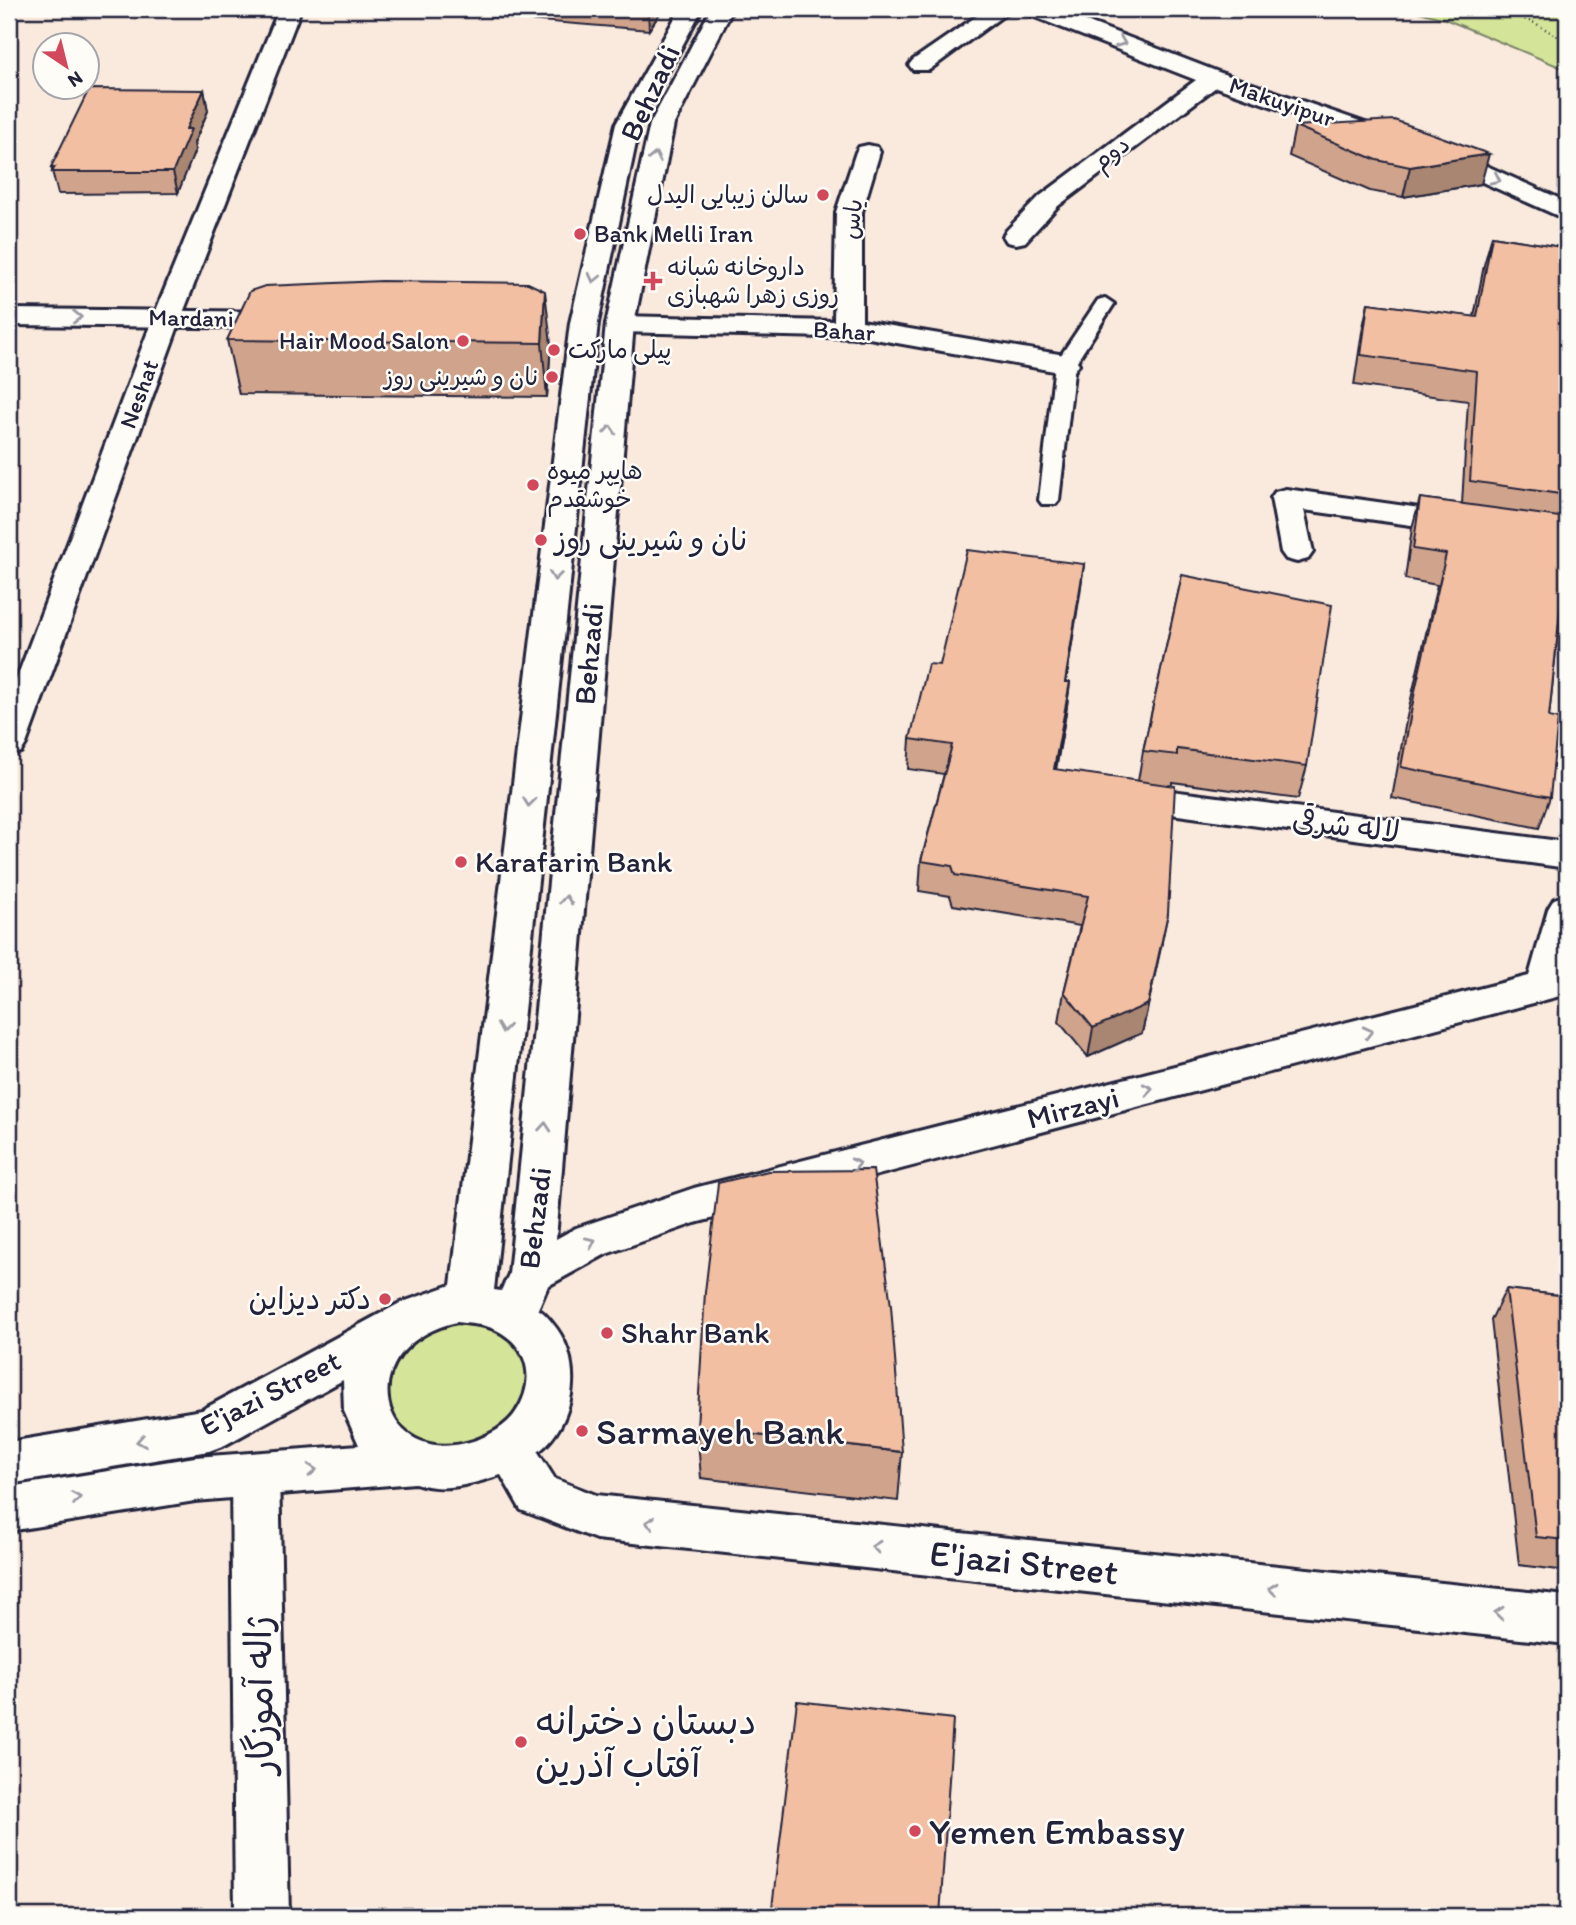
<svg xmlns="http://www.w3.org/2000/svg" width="1576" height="1925" font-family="Itim,'Playpen Sans Arabic',sans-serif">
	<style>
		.green { fill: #d4e498; stroke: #7b836a; stroke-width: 2 }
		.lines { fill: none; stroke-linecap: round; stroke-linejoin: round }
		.lane-casing { stroke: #22223b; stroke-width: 6 }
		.street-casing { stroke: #22223b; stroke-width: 6 }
		.secondary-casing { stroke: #22223b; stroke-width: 6 }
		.path { stroke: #22223b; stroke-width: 2.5; stroke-dasharray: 1 3.5; stroke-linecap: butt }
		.lane { fill: #fdfcf7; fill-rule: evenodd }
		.street { fill: #fdfcf7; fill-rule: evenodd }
		.secondary { fill: #fdfcf7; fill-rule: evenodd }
		.wall { fill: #d0a48c; stroke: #22223b; stroke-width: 2 }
		.shaded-wall { fill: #a98672; stroke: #22223b; stroke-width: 2 }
		.building { fill: #f2bfa3; stroke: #22223b; stroke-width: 2 }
		.oneway { stroke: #9a9aa2 }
		.poi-dot { fill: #d1495b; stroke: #fdfcf7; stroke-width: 2.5 }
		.labels { text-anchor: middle; stroke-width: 5; stroke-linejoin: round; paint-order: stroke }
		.far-street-label { font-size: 24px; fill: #22223b; stroke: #fdfcf7 }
		.far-poi-label { font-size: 24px; fill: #22223b; stroke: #fdfcf7; text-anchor: start }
		.street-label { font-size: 30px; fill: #22223b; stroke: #fdfcf7 }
		.poi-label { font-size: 30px; fill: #22223b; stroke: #fdfcf7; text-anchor: start }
		.near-poi-label { font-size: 37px; fill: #22223b; stroke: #fdfcf7; text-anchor: start }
		.near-street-label { font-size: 37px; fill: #22223b; stroke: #fdfcf7 }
	</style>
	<rect width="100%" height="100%" fill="#faeade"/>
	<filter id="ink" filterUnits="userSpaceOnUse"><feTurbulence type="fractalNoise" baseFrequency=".0143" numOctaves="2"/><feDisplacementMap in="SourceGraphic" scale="14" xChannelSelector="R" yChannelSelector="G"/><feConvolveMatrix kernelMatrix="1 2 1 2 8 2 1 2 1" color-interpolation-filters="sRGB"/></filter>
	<g filter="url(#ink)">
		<g class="green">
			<polygon points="1408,9 1554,9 1567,17 1567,70 1445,19"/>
			<polygon points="451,1319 498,1324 529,1353 532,1395 504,1436 426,1452 387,1424 381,1378 407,1338"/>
		</g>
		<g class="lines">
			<g class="lane-casing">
				<polygon id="lane" points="1105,298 1114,304 1075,364 1059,500 1056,504 1042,504 1039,500 1055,364 1098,300"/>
			</g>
			<g class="street-casing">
				<g id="street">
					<polygon points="279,9 301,9 181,318 26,744 21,752 9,756 9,699 153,318"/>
					<polygon points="987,9 1012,9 929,70 913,70 909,65 913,60"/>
					<polygon points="1024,9 1055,9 1221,73 1478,162 1567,202 1567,220 1460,172 1216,87 1058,206 1025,242 1016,244 1007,242 1003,236 1007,230 1040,196 1196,80 1027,14"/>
					<polygon points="868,145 877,147 880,152 862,212 862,321 1065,355 1075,358 1079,364 1075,370 1065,373 869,338 620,332 610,330 606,324 610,318 620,316 834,321 836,212 856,152 859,147"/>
					<polygon points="1286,489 1567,529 1567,547 1304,510 1313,552 1308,559 1297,562 1286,559 1281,552 1271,498 1275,492"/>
					<polygon points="1125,785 1567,842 1567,868 1112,806 1107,797 1112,788"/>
					<polygon points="1567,895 1567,979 1560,996 695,1223 606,1254 546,1287 531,1293 516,1287 509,1274 516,1261 576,1228 694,1188 1529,976 1548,909 1554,899"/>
					<polygon points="255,1453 272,1459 279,1474 289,1916 235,1916 231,1474 238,1459"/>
				</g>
			</g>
			<g class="secondary-casing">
				<g id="secondary">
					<path d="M680 9H702L640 124 598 323 494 1290 501 1291 509 1274 606 324 650 124 711 9H733L674 124 634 324 553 1274 538 1309C546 1314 551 1321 557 1329 583 1365 575 1424 538 1452L555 1479 596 1495 1567 1596V1644L596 1539 521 1510 501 1475C471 1484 446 1493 415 1483L195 1501 9 1531V1487L195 1457 359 1445 344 1411 343 1380 225 1445 209 1451 9 1484V1442L202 1410 400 1303 451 1285 570 323 616 124ZM457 1322C469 1324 483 1324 494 1329 529 1345 537 1380 516 1412 507 1426 489 1436 473 1441 378 1471 348 1347 457 1322Z"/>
					<polygon points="9,309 290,312 300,314 304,320 300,326 290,328 9,325"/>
				</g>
			</g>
			<polyline class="path" points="1495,9 1535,23 1567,42"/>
			<use href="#lane" class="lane"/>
			<use href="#street" class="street"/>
			<use href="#secondary" class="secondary"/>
		</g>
		<g class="wall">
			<polygon points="491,9 663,9 649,30 492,17"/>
			<polygon points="204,90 208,111 194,143 195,150 178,193 58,194 51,167"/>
			<polygon points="1295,126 1481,184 1403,197 1370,191 1289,156"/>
			<polygon points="1492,236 1567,248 1567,606 1561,605 1549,717 1550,797 1539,828 1392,798 1406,721 1437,585 1405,579 1412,528 1420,498 1462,504 1468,401 1354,385 1362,332 1368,303 1474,317 1484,265"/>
			<polygon points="265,286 551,344 547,397 239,394 227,340"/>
			<polygon points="1084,564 1066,682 1070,682 1066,713 1056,770 1138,781 1143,751 1182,575 1307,766 1298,799 1172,782 1162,943 1142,1033 1088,1057 1059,1022 1064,992 1080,926 953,905 950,896 919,891 921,861 944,774 908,769 910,739 940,665"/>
			<polygon points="1506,1289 1567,1296 1567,1571 1519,1565 1491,1320"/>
			<polygon points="697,1428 902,1452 898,1501 701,1478"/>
		</g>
		<g class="shaded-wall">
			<polygon points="648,9 663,9 649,30"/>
			<polygon points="204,90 208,111 194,143 195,150 178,193 173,172 186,129"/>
			<polygon points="1489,154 1481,184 1403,197 1410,167"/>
			<polygon points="545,291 551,344 547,397 542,343"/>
			<polygon points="1084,564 1080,594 1061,712 1065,682"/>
			<polygon points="1070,682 1066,713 1050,799 1054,769"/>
			<polygon points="1168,913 1142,1033 1088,1057 1093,1028"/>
		</g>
		<g class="building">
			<polygon points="89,89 204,90 186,129 191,129 173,172 52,172 55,167 51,167"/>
			<polygon points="1394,120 1489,154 1410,167 1377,160 1295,126"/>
			<polygon points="1492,236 1567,248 1567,495 1470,481 1477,371 1361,355 1368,303 1477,317"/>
			<polygon points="382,281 528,283 545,291 542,343 227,340 250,291 265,286"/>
			<polygon points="1420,498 1567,518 1567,574 1564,573 1549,717 1558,719 1550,797 1401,767 1415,691 1446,554 1413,549"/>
			<polygon points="967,550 1084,564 1065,682 1070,682 1054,769 1175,786 1168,913 1148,1004 1093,1028 1064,992 1088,896 955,875 952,866 921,861 952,745 910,739 928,664 940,665"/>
			<polygon points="1182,575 1332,605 1307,766 1177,749 1177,755 1143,751"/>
			<polygon points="873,1170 891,1306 902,1452 697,1428 705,1292 718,1183 768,1171"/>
			<polygon points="1506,1289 1567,1296 1567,1540 1536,1537"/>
			<polygon points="797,1701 953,1719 940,1916 771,1916"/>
		</g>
		<defs><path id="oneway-chevron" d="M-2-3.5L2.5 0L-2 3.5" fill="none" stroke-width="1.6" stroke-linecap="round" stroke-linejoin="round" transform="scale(1.75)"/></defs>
		<g class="oneway">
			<use href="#oneway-chevron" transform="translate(1121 42) rotate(21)"/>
			<use href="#oneway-chevron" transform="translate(655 157) rotate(-78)"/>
			<use href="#oneway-chevron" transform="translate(1496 179) rotate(25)"/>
			<use href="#oneway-chevron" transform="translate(594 278) rotate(103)"/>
			<use href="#oneway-chevron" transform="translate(77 317) rotate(1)"/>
			<use href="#oneway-chevron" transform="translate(610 430) rotate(-85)"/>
			<use href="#oneway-chevron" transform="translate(555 576) rotate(97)"/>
			<use href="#oneway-chevron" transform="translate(529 802) rotate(97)"/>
			<use href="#oneway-chevron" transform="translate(566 900) rotate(-85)"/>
			<use href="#oneway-chevron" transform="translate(503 1028) rotate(97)"/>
			<use href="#oneway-chevron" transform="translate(1368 1032) rotate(-14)"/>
			<use href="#oneway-chevron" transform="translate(1148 1089) rotate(-14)"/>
			<use href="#oneway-chevron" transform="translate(545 1127) rotate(-85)"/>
			<use href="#oneway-chevron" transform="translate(856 1164) rotate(-14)"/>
			<use href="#oneway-chevron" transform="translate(591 1242) rotate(-24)"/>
			<use href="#oneway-chevron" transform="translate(141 1441) rotate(171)"/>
			<use href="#oneway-chevron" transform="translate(312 1470) rotate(-4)"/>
			<use href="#oneway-chevron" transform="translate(76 1498) rotate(-9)"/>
			<use href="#oneway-chevron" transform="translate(650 1523) rotate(-174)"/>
			<use href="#oneway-chevron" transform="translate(876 1547) rotate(-174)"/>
			<use href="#oneway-chevron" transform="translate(1273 1589) rotate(-174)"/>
			<use href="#oneway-chevron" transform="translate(1499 1613) rotate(-174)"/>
		</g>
	</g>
	<g class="poi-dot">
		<circle cx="823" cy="195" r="7"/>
		<circle cx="580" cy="234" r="7"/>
		<path d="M649.5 270.5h7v7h7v7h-7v7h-7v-7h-7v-7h7z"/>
		<circle cx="463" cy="341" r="7"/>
		<circle cx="554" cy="350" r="7"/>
		<circle cx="552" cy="377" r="7"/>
		<circle cx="533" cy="485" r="7"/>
		<circle cx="541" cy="540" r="7"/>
		<circle cx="461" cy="862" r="7"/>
		<circle cx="385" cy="1299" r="7"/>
		<circle cx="607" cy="1333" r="7"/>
		<circle cx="582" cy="1431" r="7"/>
		<circle cx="521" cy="1742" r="7"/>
		<circle cx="915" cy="1831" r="7"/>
	</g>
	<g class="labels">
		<g class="far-street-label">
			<text transform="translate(1282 102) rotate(19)" y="8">Makuyipur</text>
			<text transform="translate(1111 153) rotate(-38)" y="8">دوم</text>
			<text transform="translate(852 219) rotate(-83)" y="8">یاس</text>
			<text transform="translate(191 318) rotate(1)" y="8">Mardani</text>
			<text transform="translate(844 331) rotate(3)" y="8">Bahar</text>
			<text transform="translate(139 394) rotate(-70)" y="8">Neshat</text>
		</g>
		<g class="far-poi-label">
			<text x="809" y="203" text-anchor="end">سالن زیبایی الیدل</text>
			<text x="594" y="242">Bank Melli Iran</text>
			<text x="667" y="275">داروخانه شبانه<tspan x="667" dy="28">روزی زهرا شهبازی</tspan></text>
			<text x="449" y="349" text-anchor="end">Hair Mood Salon</text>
			<text x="568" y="358">پیلی مارکت</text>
			<text x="538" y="385" text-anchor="end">نان و شیرینی روز</text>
			<text x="547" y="479">هایپر میوه<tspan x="547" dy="28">خوشقدم</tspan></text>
		</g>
		<g class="street-label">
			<text transform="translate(650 93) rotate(-65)" y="10">Behzadi</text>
			<text transform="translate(589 654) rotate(-85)" y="10">Behzadi</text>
			<text transform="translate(1346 826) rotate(7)" y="10">لاله شرقی</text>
			<text transform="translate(1073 1108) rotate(-14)" y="10">Mirzayi</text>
			<text transform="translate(535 1218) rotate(-83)" y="10">Behzadi</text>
			<text transform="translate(270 1393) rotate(-27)" y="10">E'jazi Street</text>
		</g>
		<g class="poi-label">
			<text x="555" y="550">نان و شيرينى روز</text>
			<text x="475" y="872">Karafarin Bank</text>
			<text x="371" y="1309" text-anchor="end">دکتر دیزاین</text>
			<text x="621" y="1343">Shahr Bank</text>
		</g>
		<g class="near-poi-label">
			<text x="596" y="1444">Sarmayeh Bank</text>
			<text x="535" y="1734">دبستان دخترانه<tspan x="535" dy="43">آفتاب آذرین</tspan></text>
			<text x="929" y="1844">Yemen Embassy</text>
		</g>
		<g class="near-street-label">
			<text transform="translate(1024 1562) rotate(6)" y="13">E'jazi Street</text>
			<text transform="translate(259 1695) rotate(-91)" y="13">ژاله آموزگار</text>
		</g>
	</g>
	<rect width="1576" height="1925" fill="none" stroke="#fdfcf7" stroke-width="35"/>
	<rect x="18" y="18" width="1541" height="1890" fill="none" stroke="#22223b" stroke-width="2.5" filter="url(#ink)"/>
	<g transform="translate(66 66) rotate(145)"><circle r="33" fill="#fdfcf7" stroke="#a5a5ac" stroke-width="2"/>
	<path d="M0-5L12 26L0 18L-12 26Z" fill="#d1495b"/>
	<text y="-10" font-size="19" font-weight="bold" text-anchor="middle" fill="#22223b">N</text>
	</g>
</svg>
